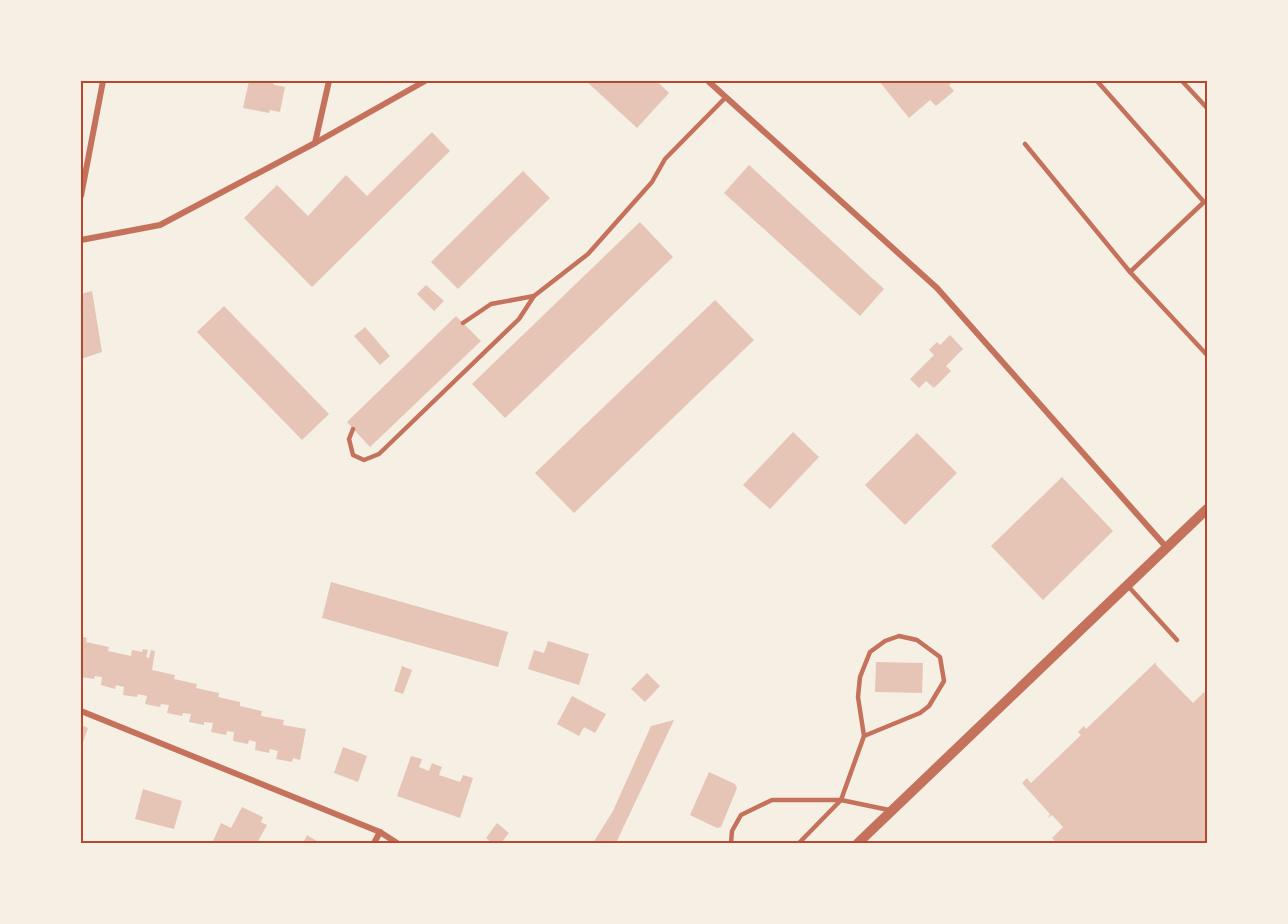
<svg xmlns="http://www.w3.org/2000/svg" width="1288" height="924" font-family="'IBM Plex Sans',sans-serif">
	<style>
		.building { fill: #e6c5b7 }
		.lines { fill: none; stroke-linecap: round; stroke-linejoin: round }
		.service { stroke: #c5725c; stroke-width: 4.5 }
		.minor { stroke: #c5725c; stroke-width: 6 }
		.tertiary { stroke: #c5725c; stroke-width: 10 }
		.neatline { fill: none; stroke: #b5482f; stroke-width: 2 }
	</style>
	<rect width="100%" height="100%" fill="#f6efe4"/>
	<g class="building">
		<polygon points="249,81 269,81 275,85 285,87 280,112 270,110 269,113 243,108"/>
		<polygon points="586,81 657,81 669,93 637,128"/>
		<polygon points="879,81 953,81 949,85 954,91 936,106 930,100 909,118"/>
		<polygon points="432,132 450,151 312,287 244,218 277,185 308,216 346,175 367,196"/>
		<polygon points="749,165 884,289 860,316 724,193"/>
		<polygon points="523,171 550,198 458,289 431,262"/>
		<polygon points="640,222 673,257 505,418 472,384"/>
		<polygon points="426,285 444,301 434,311 417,294"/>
		<polygon points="92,291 102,352 81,359 81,294"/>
		<polygon points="715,300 754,340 574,513 535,473"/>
		<polygon points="224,306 329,414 302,440 197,332"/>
		<polygon points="456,316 481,341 370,447 347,422"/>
		<polygon points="365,327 390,356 380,365 354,336"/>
		<polygon points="950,335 963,349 946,366 951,371 934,388 926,381 919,388 910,379 934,355 929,350 937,342 940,345"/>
		<polygon points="793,432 819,457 770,509 743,485"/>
		<polygon points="917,433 957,473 905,525 865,485"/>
		<polygon points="1062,477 1113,531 1043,600 991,546"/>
		<polygon points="331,582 508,632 498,667 322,618"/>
		<polygon points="81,636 87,638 86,642 109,647 108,651 131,656 132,650 142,652 143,649 148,650 146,657 149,658 151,650 155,651 152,670 175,675 174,679 197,684 196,688 219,693 218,697 240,702 240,706 262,711 261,716 284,720 283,725 306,729 300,760 293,758 292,762 276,759 278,751 270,749 269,753 255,750 256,742 249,740 248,744 233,741 234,732 227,731 226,735 211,732 213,723 204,722 204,725 189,722 191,714 183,713 182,716 167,713 169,705 161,704 160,707 145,704 147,696 138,694 137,697 123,695 124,687 116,685 115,689 101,685 102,677 95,676 94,679 81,677"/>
		<polygon points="548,641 589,654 579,685 528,669 534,650 544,653"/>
		<polygon points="876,662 923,663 922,693 875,692"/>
		<polygon points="1156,662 1156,665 1193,703 1204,692 1207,696 1207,843 1057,843 1052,838 1063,827 1052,815 1048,818 1050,814 1022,783 1027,778 1031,783 1081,735 1078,732 1084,726 1086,729"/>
		<polygon points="402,666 412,670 403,694 394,691"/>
		<polygon points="647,673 660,686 645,702 631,689"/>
		<polygon points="572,696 606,714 595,733 584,727 579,736 557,724"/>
		<polygon points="674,720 616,843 593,843 613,811 651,726"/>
		<polygon points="81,725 88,728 81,748"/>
		<polygon points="343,747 367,756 358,782 334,773"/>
		<polygon points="411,756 422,759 419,767 429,771 432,763 442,767 439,775 460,782 463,775 473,778 460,818 397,796"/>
		<polygon points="709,772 735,784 737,788 721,827 717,828 690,815"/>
		<polygon points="143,789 182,801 174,829 135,819"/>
		<polygon points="242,807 263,817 261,822 267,825 257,843 216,843 213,841 221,823 231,828"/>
		<polygon points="497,823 509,833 501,843 492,843 486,838"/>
		<polygon points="307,835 320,843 303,843"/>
	</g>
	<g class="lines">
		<g class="service">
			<polyline points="1097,81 1204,202 1130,272 1207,355"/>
			<polyline points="1182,81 1207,108"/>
			<polyline points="1025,144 1130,272"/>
			<polyline points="463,323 491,304 534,296"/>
			<polyline points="353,429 349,439 353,455 364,460 379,454 519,319 534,296 588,254 652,182 665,159 726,97"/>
			<polyline points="1128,586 1177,640"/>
			<polyline points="731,843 732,831 741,815 772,800 841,800 889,810"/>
			<polyline points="799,843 841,800 864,736 920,713 929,706 944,681 940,657 917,640 899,636 885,641 870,652 860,677 858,697 864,736"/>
		</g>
		<g class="minor">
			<polyline points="708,81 937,288 1167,548"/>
			<polyline points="315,143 329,81"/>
			<polyline points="81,196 103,81"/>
			<polyline points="81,240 160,225 315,143 425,81"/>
			<polyline points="81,711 380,832 397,843"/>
			<polyline points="374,843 380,832"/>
		</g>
		<polyline class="tertiary" points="858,843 1207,509"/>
	</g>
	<rect width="1288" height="924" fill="none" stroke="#f6efe4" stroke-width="165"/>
	<rect x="82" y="82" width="1124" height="760" class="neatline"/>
</svg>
